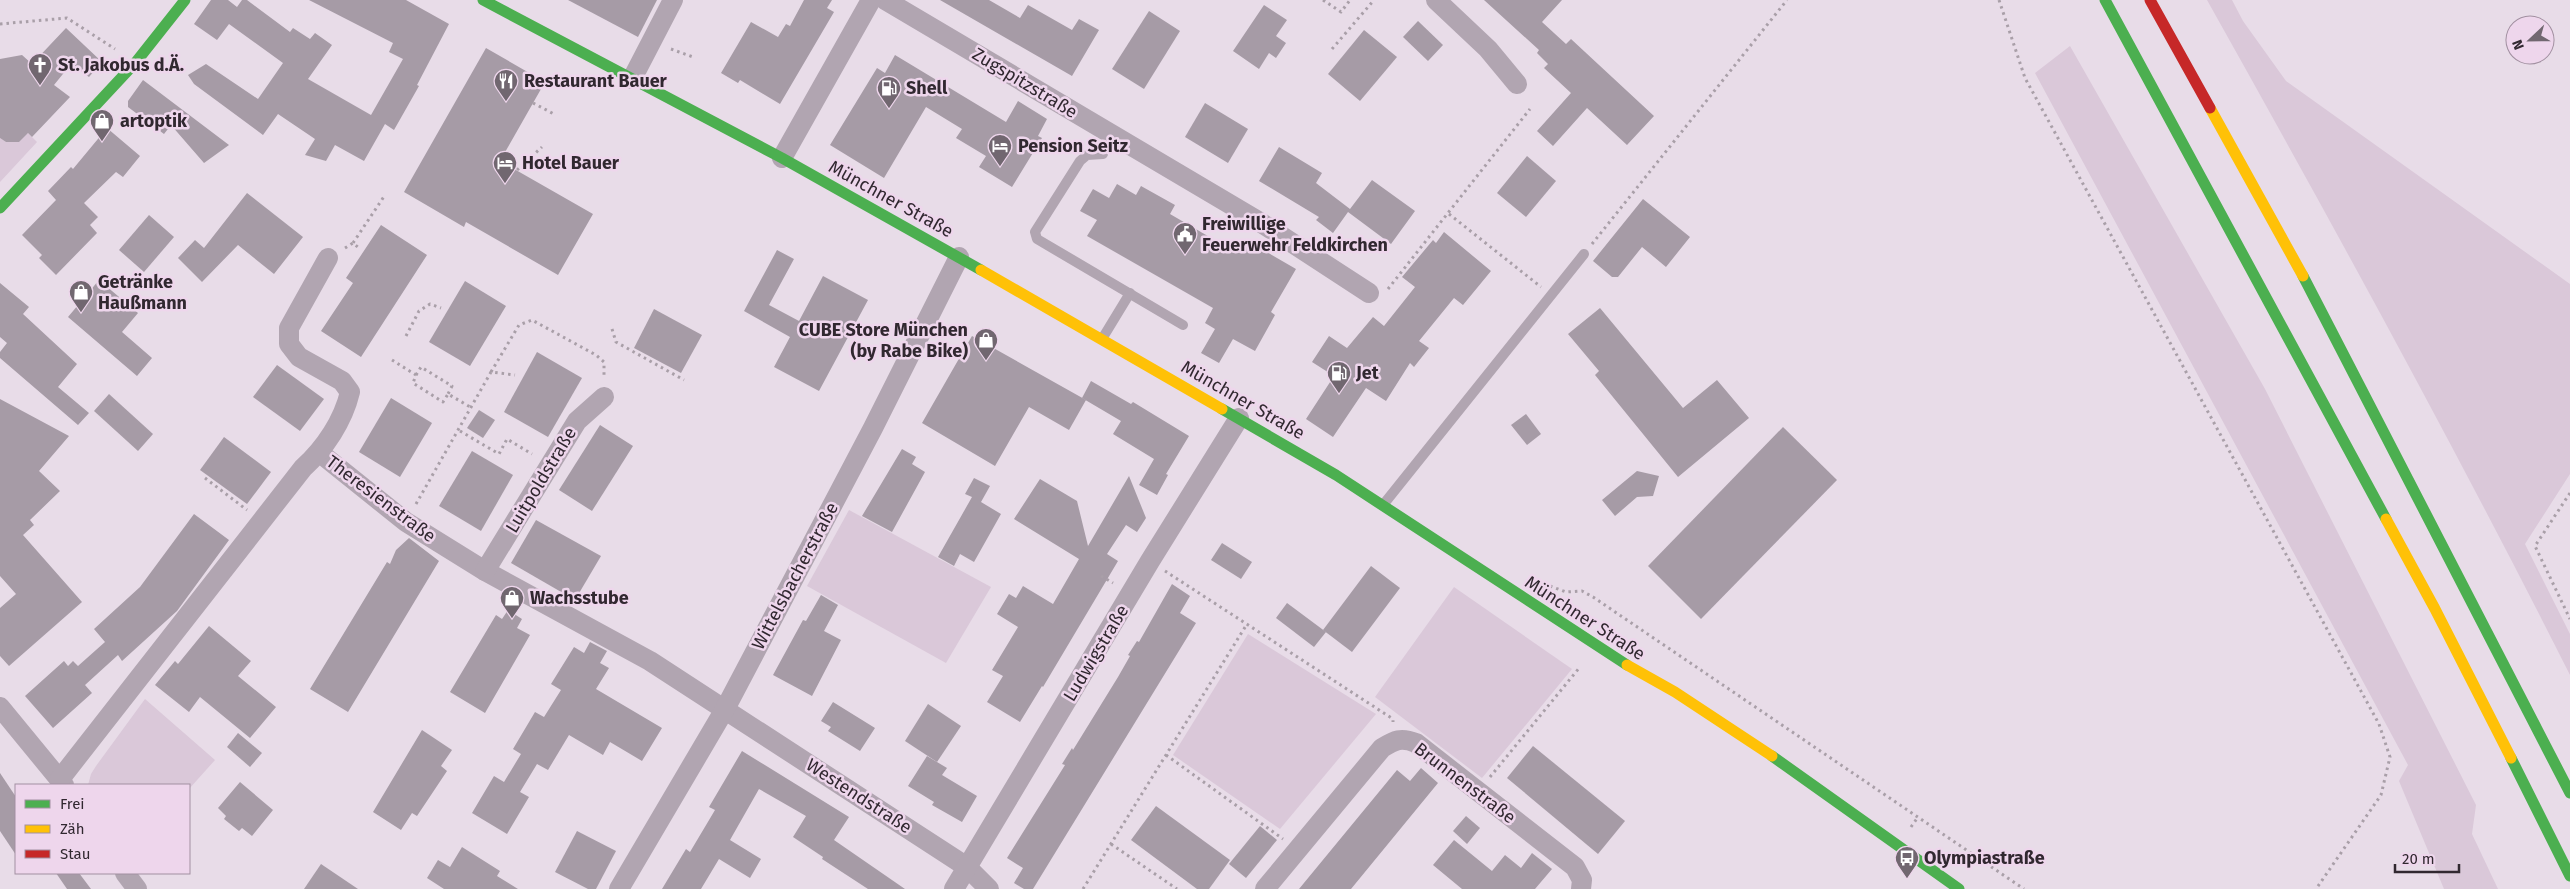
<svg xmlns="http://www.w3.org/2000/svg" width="2570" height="889" font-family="'Fira Sans',sans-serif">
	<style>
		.green { fill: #dac8d9 }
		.building { fill: #a69ba6 }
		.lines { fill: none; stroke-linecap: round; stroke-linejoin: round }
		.path { stroke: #a99fa8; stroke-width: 3; stroke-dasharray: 2.5 4; stroke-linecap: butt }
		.lane { stroke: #b1a5b1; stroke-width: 10 }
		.street { stroke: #b1a5b1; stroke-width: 20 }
		.fast { stroke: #4caf50; stroke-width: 11 }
		.slow { stroke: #ffc107; stroke-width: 11 }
		.jam { stroke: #c62828; stroke-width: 11 }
		.labels { text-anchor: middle; stroke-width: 5; stroke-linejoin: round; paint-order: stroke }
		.poi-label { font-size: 18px; font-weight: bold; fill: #312830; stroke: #eed6ec; text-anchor: start }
		.street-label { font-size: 18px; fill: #312830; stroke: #eed6ec }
	</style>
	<rect width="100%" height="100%" fill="#e8dce8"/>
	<g class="green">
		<path d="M2207 0H2232L2243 21 2286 81 2570 284V474L2525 544 2570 634V675C2455 447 2332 223 2207 0Z"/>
		<polygon points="2070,46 2265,389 2476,805 2472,834 2498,889 2444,889 2399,781 2408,765 2035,73"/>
		<polygon points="28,133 37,142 0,182 0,138 6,142 19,142"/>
		<polygon points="849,510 991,587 946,663 807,586"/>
		<polygon points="1454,587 1572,669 1482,778 1375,697"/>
		<polygon points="1248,634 1376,714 1280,829 1173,755"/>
		<polygon points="145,699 215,760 189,789 189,785 88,785 91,774 96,766"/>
	</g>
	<g class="building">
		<polygon points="211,0 228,0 237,7 242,0 247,0 290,32 293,28 310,39 315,33 332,45 308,79 371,115 403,59 389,52 393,43 309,0 406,0 449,24 417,85 419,86 394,130 385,124 364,161 335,145 326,161 305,155 315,139 278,114 263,135 194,84 188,75 206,64 258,99 283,63 229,24 217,40 194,24"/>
		<polygon points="568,0 657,0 638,37"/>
		<polygon points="804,0 832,0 827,8 834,12 780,104 740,80 738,83 721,73 751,22 778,37 786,24 790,26"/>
		<polygon points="940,0 989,0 1020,18 1028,5 1072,30 1079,19 1099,30 1072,76"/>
		<polygon points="1484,0 1562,0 1542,22 1566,44 1571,39 1654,116 1627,145 1587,108 1553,146 1537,131 1571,93 1544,68 1548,64 1537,53 1539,50"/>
		<polygon points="1264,5 1287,20 1276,36 1286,43 1276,58 1269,53 1259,69 1233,51"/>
		<polygon points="1149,11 1180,31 1144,89 1112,69"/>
		<polygon points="1418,21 1443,45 1428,61 1403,37"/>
		<polygon points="66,28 102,62 89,77 71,64 54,85 70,97 32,137 28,133 19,142 6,142 0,138 0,59 22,55 32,64"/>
		<polygon points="1364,30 1397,57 1360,101 1328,74"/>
		<polygon points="486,48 545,82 500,161 593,214 558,275 466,222 464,227 404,192"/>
		<polygon points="895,55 1006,122 1018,101 1047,119 1038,136 1042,138 1012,187 979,167 986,156 956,138 962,129 926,107 884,178 830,145 877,68 885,73"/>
		<polygon points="143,80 229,145 204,163 171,125 164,134 128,107 128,101"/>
		<polygon points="1205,103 1248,129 1228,163 1185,137"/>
		<polygon points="107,128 140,156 123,177 116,172 84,203 98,217 90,225 97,233 56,275 39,258 42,255 22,235 56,200 48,191 71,167 73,169"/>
		<polygon points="1279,147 1322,173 1316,183 1350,209 1372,180 1415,211 1391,244 1348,212 1333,233 1316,220 1319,217 1259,181"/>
		<polygon points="1527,156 1556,181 1526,217 1497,193"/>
		<polygon points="1117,184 1136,195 1141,186 1175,205 1170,214 1237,253 1242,244 1255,251 1258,247 1296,269 1271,312 1275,315 1255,351 1233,339 1219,363 1201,353 1215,329 1205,323 1213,308 1087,236 1097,220 1080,211 1093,189 1109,198"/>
		<polygon points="247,193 303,237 274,274 238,245 202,282 178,258 195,240 204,248"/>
		<polygon points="1643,199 1690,237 1666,267 1642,247 1618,277 1612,277 1593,261"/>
		<polygon points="149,215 174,237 144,272 119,250"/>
		<polygon points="381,225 427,255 361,357 321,331 353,283 346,278"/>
		<polygon points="1444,232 1491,271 1463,305 1454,298 1419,341 1429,348 1414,367 1410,363 1386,401 1366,388 1333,437 1306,419 1334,376 1312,362 1329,336 1347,348 1373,317 1384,326 1415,287 1402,277 1433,240 1436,243"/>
		<polygon points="777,250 794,259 769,305 799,321 823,276 868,300 819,391 774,367 790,337 744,311"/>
		<polygon points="99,280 138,313 122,332 152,358 137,376 68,317"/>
		<polygon points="465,281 506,306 470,366 429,342"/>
		<polygon points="0,283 29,307 23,314 77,364 58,387 89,413 78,425 0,358 0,352 7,343 0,337"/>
		<polygon points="1600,308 1683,408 1717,380 1749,418 1678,477 1595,375 1599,371 1568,334"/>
		<polygon points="654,309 702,335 681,373 634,348"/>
		<polygon points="972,336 1086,400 1069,430 1029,407 995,466 922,423"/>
		<polygon points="537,352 582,378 548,437 504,412"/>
		<polygon points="277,365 324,399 300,431 253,397"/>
		<polygon points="1091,381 1131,404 1133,402 1189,436 1166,474 1168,475 1157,495 1139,485 1154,459 1113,434 1121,421 1082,398"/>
		<polygon points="109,394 153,434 138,451 94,411"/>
		<polygon points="391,398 432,423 400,477 359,452"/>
		<polygon points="0,399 69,436 39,471 60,491 30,520 34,525 23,535 82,602 9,666 0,656 0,608 16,594 0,576"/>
		<polygon points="479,410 495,420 483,438 467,428"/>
		<polygon points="1526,414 1541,434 1527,445 1511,425"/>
		<polygon points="600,425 633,446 592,511 559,490"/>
		<polygon points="1783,427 1837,480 1701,619 1648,566"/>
		<polygon points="224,437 271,472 247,504 200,470"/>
		<polygon points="902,449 916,457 912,464 925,472 892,532 862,516"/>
		<polygon points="472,451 513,475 481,531 439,506"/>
		<polygon points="1637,471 1659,476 1653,496 1637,497 1615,516 1602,500"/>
		<polygon points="1129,476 1146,518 1137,532 1126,525 1107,554 1118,561 1043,687 1042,686 1020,722 987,702 1003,676 992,670 1018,627 997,614 1009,594 1016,598 1023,586 1053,604 1079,559 1014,519 1040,479 1077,501 1088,546"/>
		<polygon points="974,478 990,486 981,502 1001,514 974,562 960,554 954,566 938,557 972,497 965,494"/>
		<polygon points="194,514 229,540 177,611 122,661 118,655 85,685 92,693 53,728 25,696 64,661 68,666 73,661 78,666 105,642 94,629 140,587"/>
		<polygon points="536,520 601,556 575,600 511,563"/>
		<polygon points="409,538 439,561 348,712 310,689 387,562 390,564 396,550"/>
		<polygon points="1222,543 1252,562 1241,579 1211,560"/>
		<polygon points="1371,566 1400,588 1352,652 1323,630"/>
		<polygon points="1172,584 1190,596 1180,613 1196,623 1033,889 1024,889 1014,883 1023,868 1007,858 1065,765 1062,764 1072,748 1073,750 1118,677 1130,656 1128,655 1137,641 1139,642"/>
		<polygon points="821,595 838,605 824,631 841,640 812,696 773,675 803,620 806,621"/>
		<polygon points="1287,603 1326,632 1314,647 1276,618"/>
		<polygon points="508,610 522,619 517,628 530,635 485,713 450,692 496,615 502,619"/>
		<polygon points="209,626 251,661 238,676 276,707 250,738 200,697 189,712 155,685 175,661 178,664"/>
		<polygon points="590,642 607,651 600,663 609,668 596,689 662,728 642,761 610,742 603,755 569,735 548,770 537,764 520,792 529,797 507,834 472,813 494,776 504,782 521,754 513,749 535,712 544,717 561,690 551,684 574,647 584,653"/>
		<polygon points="833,702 875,728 860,751 828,731 831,727 821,721"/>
		<polygon points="928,704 961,726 937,762 905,741"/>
		<polygon points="422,730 452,750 441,766 447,771 417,816 412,813 401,830 373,812"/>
		<polygon points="238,733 262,753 250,767 227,747"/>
		<polygon points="1533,746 1625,821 1598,854 1507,778"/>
		<polygon points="742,751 849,817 834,840 905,889 868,889 822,859 823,857 793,837 806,816 759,789 730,840 761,859 750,878 719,859 701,889 662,889 686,849 690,852 715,810 709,807"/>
		<polygon points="927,756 947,768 942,775 977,796 962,822 932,805 934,802 908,786"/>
		<polygon points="1421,768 1438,783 1351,889 1299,889 1397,770 1410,781"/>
		<polygon points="0,773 16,797 16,855 0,831"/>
		<polygon points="240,782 273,810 252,836 242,828 239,831 224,819 226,816 218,808"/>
		<polygon points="1156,806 1230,860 1209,889 1197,889 1131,840"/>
		<polygon points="1466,816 1480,828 1467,844 1453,831"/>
		<polygon points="1260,826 1277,840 1246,878 1229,864"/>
		<polygon points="577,831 616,851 596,889 588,889 555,872"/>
		<polygon points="1454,840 1492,871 1505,855 1521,868 1532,853 1552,869 1535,889 1462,889 1433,865"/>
		<polygon points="462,847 500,871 497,876 518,889 444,889 427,878 438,860 450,867"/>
		<polygon points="321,864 358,889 304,889"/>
		<polygon points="56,873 79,873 91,889 67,889"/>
	</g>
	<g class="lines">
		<g class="path">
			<polyline points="1323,0 1341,12 1350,0"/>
			<polyline points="1999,0 2025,78 2379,724 2390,757 2381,795 2316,889"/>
			<polyline points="0,24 67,18 115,49"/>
			<polyline points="671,49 693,57"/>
			<polyline points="1332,49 1374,0"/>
			<polyline points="533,103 554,114"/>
			<polyline points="517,170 542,147"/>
			<polyline points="1449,214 1541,287"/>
			<polyline points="353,243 385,195"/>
			<polyline points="1592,244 1787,0"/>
			<polyline points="345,248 353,243 359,248"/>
			<polyline points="1388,289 1530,109"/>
			<polyline points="612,329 616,342 684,380"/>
			<polyline points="406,336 419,311 430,304 441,308"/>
			<polyline points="392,360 416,375 413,383 443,402 448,394 472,408"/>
			<polyline points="491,372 519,325 532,320 596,355 604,362 604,377"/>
			<polyline points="416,375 421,367 452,386 448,394"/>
			<polyline points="460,431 499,454 507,439 532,454"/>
			<polyline points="205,478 247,510"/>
			<polyline points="2570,493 2535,546 2570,619"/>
			<polyline points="416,504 491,372 515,375"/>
			<polyline points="1165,571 1393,719 1393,722"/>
			<polyline points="1101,576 1113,583"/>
			<polyline points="1550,586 1566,592 1582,591 1593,597 2024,889"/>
			<polyline points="1166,755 1283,839"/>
			<polyline points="1490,777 1580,667"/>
			<polyline points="1911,827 1918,817"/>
			<polyline points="1111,844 1177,889"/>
			<polyline points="1083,889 1247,624"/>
		</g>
		<g class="lane">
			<polyline points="1103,154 1087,155 1080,161 1035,232 1037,239 1183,325"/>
			<polyline points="1102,339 1130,293"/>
			<polyline points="1383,505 1584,254"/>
		</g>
		<g class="street">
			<polyline points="885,0 1260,222 1369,293"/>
			<polyline points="1436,0 1488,49 1517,84"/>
			<polyline points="632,79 673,0"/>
			<polyline points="782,158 871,0"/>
			<polyline points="320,453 406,522 485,571 650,661 967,867 989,889"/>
			<polyline points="485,571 577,421 604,397"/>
			<polyline points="0,707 64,785"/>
			<path d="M60 779 303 468C325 448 343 421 350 392L342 381 299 357 289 344V328L328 258"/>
			<polyline points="125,873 137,889"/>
			<polyline points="619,889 725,709 873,428 959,257"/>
			<polyline points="954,889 1150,561 1239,418"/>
			<path d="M1265 889 1382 748C1395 740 1401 737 1416 743L1575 867 1582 880 1581 889"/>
		</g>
		<g class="fast">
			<polyline points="483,0 782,158 981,270"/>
			<polyline points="2105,0 2386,519"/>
			<polyline points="0,208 136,62 185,0"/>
			<polyline points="2303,276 2570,793"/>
			<polyline points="1222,409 1336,475 1627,665"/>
			<polyline points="1772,756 1959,889"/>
			<polyline points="2511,758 2570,876"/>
		</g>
		<g class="slow">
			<polyline points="2210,108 2303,276"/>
			<polyline points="981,270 1222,409"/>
			<polyline points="2386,519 2435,609 2511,758"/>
			<polyline points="1627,665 1675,692 1772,756"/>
		</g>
		<polyline class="jam" points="2150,0 2210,108"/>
	</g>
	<defs>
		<g id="church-pin" transform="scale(1.25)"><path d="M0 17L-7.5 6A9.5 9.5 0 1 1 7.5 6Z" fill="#716770" stroke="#eed6ec"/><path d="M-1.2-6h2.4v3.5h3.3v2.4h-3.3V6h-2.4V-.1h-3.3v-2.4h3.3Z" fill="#fff"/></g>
		<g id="restaurant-pin" transform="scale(1.25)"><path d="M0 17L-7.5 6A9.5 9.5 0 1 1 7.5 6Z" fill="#716770" stroke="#eed6ec"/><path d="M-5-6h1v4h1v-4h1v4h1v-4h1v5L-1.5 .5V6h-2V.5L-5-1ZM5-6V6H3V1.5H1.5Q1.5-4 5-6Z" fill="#fff"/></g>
		<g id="fuel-pin" transform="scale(1.25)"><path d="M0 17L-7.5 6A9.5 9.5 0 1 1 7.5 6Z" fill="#716770" stroke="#eed6ec"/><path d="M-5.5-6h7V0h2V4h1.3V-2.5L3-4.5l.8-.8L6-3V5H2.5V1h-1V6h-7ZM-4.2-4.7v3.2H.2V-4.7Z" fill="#fff"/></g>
		<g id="shop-pin" transform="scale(1.25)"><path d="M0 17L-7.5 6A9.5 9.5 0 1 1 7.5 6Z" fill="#716770" stroke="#eed6ec"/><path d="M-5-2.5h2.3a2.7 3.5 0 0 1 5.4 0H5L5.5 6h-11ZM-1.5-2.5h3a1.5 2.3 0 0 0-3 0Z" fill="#fff"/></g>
		<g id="hotel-pin" transform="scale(1.25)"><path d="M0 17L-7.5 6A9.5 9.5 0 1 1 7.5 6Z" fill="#716770" stroke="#eed6ec"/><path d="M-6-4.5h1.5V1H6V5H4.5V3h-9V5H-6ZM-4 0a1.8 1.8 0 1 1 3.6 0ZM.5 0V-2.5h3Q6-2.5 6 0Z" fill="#fff"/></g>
		<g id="civic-pin" transform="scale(1.25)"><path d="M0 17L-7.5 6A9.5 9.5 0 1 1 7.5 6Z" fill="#716770" stroke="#eed6ec"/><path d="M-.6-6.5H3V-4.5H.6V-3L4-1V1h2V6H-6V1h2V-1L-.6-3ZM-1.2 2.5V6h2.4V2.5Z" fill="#fff"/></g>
		<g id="bus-pin" transform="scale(1.25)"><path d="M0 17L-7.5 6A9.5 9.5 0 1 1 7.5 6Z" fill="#716770" stroke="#eed6ec"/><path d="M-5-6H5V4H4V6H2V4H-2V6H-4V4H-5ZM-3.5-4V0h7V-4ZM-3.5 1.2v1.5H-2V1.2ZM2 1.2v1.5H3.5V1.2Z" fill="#fff"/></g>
	</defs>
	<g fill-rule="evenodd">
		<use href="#church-pin" x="40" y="65"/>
		<use href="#restaurant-pin" x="506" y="81"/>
		<use href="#fuel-pin" x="889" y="88"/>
		<use href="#shop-pin" x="102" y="121"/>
		<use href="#hotel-pin" x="1000" y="146"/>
		<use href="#hotel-pin" x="505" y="163"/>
		<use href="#civic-pin" x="1185" y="234"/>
		<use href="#shop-pin" x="81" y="292"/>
		<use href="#shop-pin" x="986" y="340"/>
		<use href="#fuel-pin" x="1339" y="373"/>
		<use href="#shop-pin" x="512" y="598"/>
		<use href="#bus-pin" x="1907" y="858"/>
	</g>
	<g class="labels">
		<g class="poi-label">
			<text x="58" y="71">St. Jakobus d.Ä.</text>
			<text x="524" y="87">Restaurant Bauer</text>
			<text x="906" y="94">Shell</text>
			<text x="120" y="127">artoptik</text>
			<text x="1018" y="152">Pension Seitz</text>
			<text x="522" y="169">Hotel Bauer</text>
			<text x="1202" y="230">Freiwillige<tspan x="1202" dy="21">Feuerwehr Feldkirchen</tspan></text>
			<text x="98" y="288">Getränke<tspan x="98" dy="21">Haußmann</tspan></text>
			<text x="968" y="336" text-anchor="end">CUBE Store München<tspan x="968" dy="21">(by Rabe Bike)</tspan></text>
			<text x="1356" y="379">Jet</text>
			<text x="530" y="604">Wachsstube</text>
			<text x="1924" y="864">Olympiastraße</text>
		</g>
		<g class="street-label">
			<text transform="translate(1025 83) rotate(31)" y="6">Zugspitzstraße</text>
			<text transform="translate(891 199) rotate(29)" y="6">Münchner Straße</text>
			<text transform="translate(1243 400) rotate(30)" y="6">Münchner Straße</text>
			<text transform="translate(541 480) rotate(-59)" y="6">Luitpoldstraße</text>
			<text transform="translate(381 499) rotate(37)" y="6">Theresienstraße</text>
			<text transform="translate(795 576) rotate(-62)" y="6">Wittelsbacherstraße</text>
			<text transform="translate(1585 618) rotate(33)" y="6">Münchner Straße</text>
			<text transform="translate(1096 653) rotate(-59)" y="6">Ludwigstraße</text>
			<text transform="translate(1465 783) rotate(37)" y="6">Brunnenstraße</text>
			<text transform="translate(859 796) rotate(33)" y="6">Westendstraße</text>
		</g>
	</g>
	<rect x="15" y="784" width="175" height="90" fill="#eed6ec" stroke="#a290a1"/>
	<rect x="25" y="800" width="25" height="8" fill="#4caf50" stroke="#a290a1"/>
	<text x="60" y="809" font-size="15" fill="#312830">Frei</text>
	<rect x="25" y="825" width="25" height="8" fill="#ffc107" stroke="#a290a1"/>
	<text x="60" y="834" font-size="15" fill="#312830">Zäh</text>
	<rect x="25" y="850" width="25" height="8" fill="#c62828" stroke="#a290a1"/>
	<text x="60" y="859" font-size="15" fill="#312830">Stau</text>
	<g transform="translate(2530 40) rotate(248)"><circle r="24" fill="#eed6ec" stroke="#a290a1"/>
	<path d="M0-4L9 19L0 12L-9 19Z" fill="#716770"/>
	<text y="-8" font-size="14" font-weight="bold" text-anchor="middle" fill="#312830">N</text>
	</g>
	<path d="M2395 864v8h64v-8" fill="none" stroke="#312830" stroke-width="2.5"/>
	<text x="2402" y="864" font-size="15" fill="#312830" stroke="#eed6ec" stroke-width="4" paint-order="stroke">20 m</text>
</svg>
